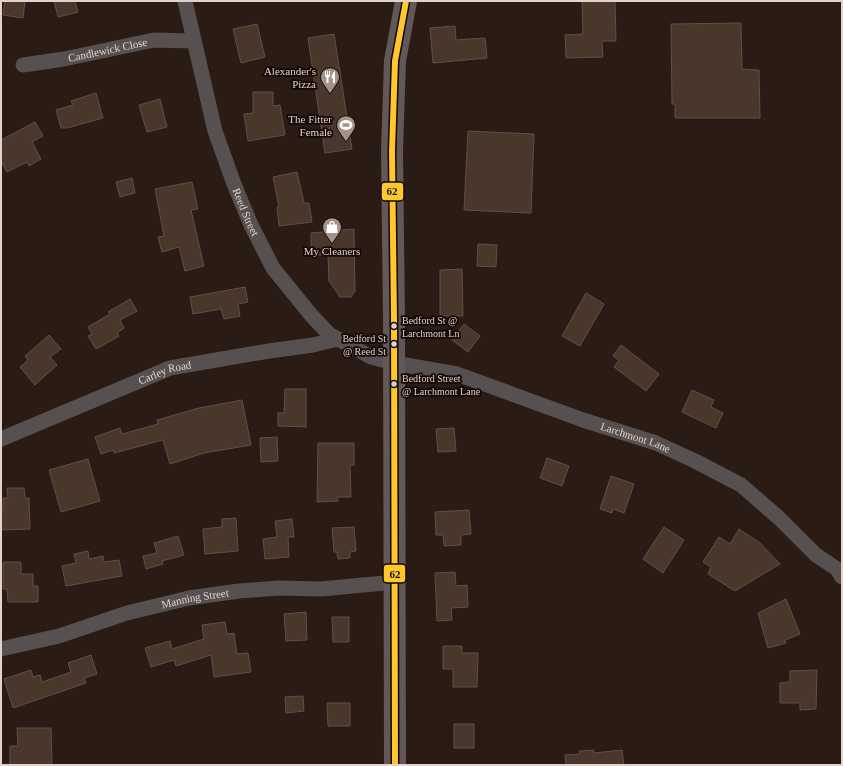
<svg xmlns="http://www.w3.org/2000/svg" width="843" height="766" font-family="'Times New Roman',serif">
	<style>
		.building { fill: #4a372c; stroke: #5d504a }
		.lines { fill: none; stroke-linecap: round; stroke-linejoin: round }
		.street { stroke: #565050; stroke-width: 15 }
		.primary { stroke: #615857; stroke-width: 22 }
		.bus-1-casing { stroke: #120703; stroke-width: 9 }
		.bus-1 { stroke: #ffc72c; stroke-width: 6 }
		.bus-dot { fill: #e4d2ca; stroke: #120703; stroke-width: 1.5 }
		.labels { text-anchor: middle; stroke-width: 3.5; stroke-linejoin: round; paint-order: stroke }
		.bus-label { font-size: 10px; fill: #e4d2ca; stroke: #120703; text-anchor: start }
		.street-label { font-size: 11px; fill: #e4d2ca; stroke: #120703 }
		.poi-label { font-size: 11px; fill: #e4d2ca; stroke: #120703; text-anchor: end }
		.line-badge { stroke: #120703; stroke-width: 1.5 }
		.pale-badge-label { font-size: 11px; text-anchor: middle; font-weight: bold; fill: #111 }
	</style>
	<rect width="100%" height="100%" fill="#2a1c14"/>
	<g class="building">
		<polygon points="5,1 25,1 23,18 3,15"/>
		<polygon points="54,1 75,1 78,12 58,17"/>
		<polygon points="582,1 615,1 616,41 602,41 603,57 566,58 565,35 583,34"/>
		<polygon points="741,23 742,69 759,70 760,118 675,118 675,104 672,104 671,24"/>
		<polygon points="257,24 265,57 241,63 233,29"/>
		<polygon points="455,26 456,40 485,38 487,58 433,63 430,28"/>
		<polygon points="334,34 352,149 325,153 308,38"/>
		<polygon points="253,92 273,92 273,106 280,105 285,135 248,141 244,114 253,113"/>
		<polygon points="96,93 103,118 67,128 61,128 56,110 73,105 71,101"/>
		<polygon points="160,99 167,127 147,132 139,105"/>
		<polygon points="35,122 43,136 32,142 41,159 29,166 27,162 7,172 1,161 1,140"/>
		<polygon points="468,131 534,134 531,213 464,210"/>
		<polygon points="297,172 304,203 309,203 312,222 279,226 277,207 279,207 273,177"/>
		<polygon points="132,178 135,193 120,197 116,182"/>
		<polygon points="192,182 198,209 191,210 204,266 185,271 179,247 162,252 158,237 164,236 155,189"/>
		<polygon points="354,229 355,291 351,297 340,297 329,281 328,255 311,255 311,233"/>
		<polygon points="478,244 497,245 496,267 477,266"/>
		<polygon points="462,269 463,316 440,316 440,270"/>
		<polygon points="245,287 248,302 238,304 240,316 224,319 221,309 193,314 190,297"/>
		<polygon points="586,293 604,304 580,346 562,336"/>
		<polygon points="130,299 137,311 120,320 124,328 117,333 119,336 96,349 88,336 92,334 88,327 110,314 108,312"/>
		<polygon points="464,324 480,336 468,352 452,340"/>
		<polygon points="49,335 61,349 50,357 57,365 35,385 20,367 28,360 25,356"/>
		<polygon points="621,345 659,374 646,391 614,367 619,360 613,356"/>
		<polygon points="285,389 306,389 306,427 278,426 278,413 284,413"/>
		<polygon points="692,390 714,400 711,407 723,413 716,428 682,412"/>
		<polygon points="242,400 251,445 204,453 170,464 163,440 114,453 113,450 101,454 95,437 120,428 122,434 158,424 157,420 199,408"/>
		<polygon points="454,428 456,451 438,452 436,429"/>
		<polygon points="277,437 278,461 261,462 260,438"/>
		<polygon points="318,443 354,443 354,465 350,465 351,497 337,497 338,501 317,502"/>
		<polygon points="547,458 569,466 562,486 540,478"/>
		<polygon points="88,459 100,501 61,512 49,470"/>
		<polygon points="611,476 634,484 624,513 613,509 612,513 600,509"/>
		<polygon points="7,488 24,488 25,498 29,498 30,529 1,530 1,510 3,510 3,498 8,498"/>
		<polygon points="469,510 471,534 461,535 461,545 444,546 443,535 436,535 435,512"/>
		<polygon points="236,518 238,551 205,554 203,529 222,527 222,519"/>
		<polygon points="292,519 294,537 288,537 289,557 265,559 263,539 277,537 275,521"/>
		<polygon points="354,527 356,551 350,552 350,558 338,559 337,552 334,552 332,528"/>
		<polygon points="664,527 684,540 663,573 643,559"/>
		<polygon points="739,529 760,543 780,564 735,591 708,574 711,567 703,562 719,537 730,544"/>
		<polygon points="178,536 184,555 162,561 163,564 146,569 143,556 157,553 154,543"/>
		<polygon points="88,551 89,559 103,556 104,562 119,560 122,576 66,586 62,566 76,563 74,554"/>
		<polygon points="3,562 21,562 21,574 33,574 33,586 38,586 38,602 8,602 7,589 3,589"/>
		<polygon points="455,572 456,586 467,585 468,607 451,608 452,620 437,621 435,573"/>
		<polygon points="786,599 800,634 785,640 786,643 768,648 758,613"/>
		<polygon points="306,612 307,640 286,641 284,614"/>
		<polygon points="332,617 349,617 349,642 333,642"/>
		<polygon points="225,622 227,634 234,633 237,654 248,653 251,672 214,677 211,655 176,666 174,660 151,667 145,648 170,641 172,649 204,639 202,625"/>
		<polygon points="443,646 462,646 462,653 478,653 477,687 453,687 453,669 443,669"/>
		<polygon points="91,655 97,674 84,678 86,683 13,708 4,679 31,670 33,677 40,675 42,682 71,672 68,663"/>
		<polygon points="817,670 816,709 800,710 800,703 780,703 780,683 790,682 790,671"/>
		<polygon points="303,696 304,711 286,713 285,697"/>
		<polygon points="327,703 350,703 350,726 328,726"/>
		<rect x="454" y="724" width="20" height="24"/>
		<polygon points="17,728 51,728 52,765 10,765 10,746 18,746"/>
		<polygon points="594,750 594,753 622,750 624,765 566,765 565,755 580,754 579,751"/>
	</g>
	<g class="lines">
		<g class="street">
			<path id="s1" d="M185 1 215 131 234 184 251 225 273 268 311 315 329 334 371 357 394 363 457 374 583 420 656 443 695 461 741 485 779 518 816 555 837 569 842 577"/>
			<path id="s2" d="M23 65 64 59 154 40 193 41"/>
			<path id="s3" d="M1 439 170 368 269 351 313 345 337 339"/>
			<path id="s4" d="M1 649 59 636 127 613 189 598 239 591 279 588 321 589 395 582"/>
		</g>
		<polyline class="primary" points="395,765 394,320 392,151 395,61 406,1"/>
		<g class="bus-1-casing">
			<polyline id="bus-1" points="395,765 394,320 392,151 395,61 406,1"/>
		</g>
		<use href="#bus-1" class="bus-1"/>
	</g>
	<defs>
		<g id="restaurant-pin" transform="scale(1)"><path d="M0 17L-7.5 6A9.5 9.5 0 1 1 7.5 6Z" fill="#a3928a" stroke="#120703"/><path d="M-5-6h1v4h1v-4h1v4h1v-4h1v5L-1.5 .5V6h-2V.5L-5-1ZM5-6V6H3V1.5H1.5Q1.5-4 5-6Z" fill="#fff"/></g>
		<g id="stadium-pin" transform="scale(1)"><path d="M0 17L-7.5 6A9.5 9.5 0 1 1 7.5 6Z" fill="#a3928a" stroke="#120703"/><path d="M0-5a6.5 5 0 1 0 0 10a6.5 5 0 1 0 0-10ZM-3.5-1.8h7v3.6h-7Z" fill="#fff"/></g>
		<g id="shop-pin" transform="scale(1)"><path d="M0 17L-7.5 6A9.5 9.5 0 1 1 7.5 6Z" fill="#a3928a" stroke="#120703"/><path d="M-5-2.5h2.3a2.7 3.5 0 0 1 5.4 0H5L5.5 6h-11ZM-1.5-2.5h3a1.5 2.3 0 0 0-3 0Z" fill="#fff"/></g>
	</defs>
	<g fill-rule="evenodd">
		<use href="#restaurant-pin" x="330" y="77"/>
		<use href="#stadium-pin" x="346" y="125"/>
		<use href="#shop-pin" x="332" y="227"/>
	</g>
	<g class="bus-dot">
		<circle cx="394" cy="326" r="3.5"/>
		<circle cx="394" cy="344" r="3.5"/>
		<circle cx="394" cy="384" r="3.5"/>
	</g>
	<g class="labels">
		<g class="bus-label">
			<text x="402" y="324">Bedford St @<tspan x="402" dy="13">Larchmont Ln</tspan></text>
			<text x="386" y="342" text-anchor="end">Bedford St<tspan x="386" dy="13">@ Reed St</tspan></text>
			<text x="402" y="382">Bedford Street<tspan x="402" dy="13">@ Larchmont Lane</tspan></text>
		</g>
		<g class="street-label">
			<text dy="4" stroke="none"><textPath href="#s2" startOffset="86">Candlewick Close</textPath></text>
			<text dy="4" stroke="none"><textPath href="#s1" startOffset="220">Reed Street</textPath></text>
			<text dy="4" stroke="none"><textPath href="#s3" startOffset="177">Carley Road</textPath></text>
			<text dy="4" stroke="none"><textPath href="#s1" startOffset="694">Larchmont Lane</textPath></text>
			<text dy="4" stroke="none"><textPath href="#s4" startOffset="201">Manning Street</textPath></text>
		</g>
		<g class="poi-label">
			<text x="316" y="75">Alexander's<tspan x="316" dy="13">Pizza</tspan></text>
			<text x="332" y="123">The Fitter<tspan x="332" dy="13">Female</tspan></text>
			<text x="332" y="255" text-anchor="middle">My Cleaners</text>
		</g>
	</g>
	<g class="line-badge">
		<rect x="381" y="182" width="23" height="19" rx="4" fill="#ffc72c"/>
		<rect x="383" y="564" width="23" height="19" rx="4" fill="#ffc72c"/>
	</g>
	<g class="pale-badge-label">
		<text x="392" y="195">62</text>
		<text x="395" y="578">62</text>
	</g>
	<rect width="843" height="766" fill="none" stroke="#e4d2ca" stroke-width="4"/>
</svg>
